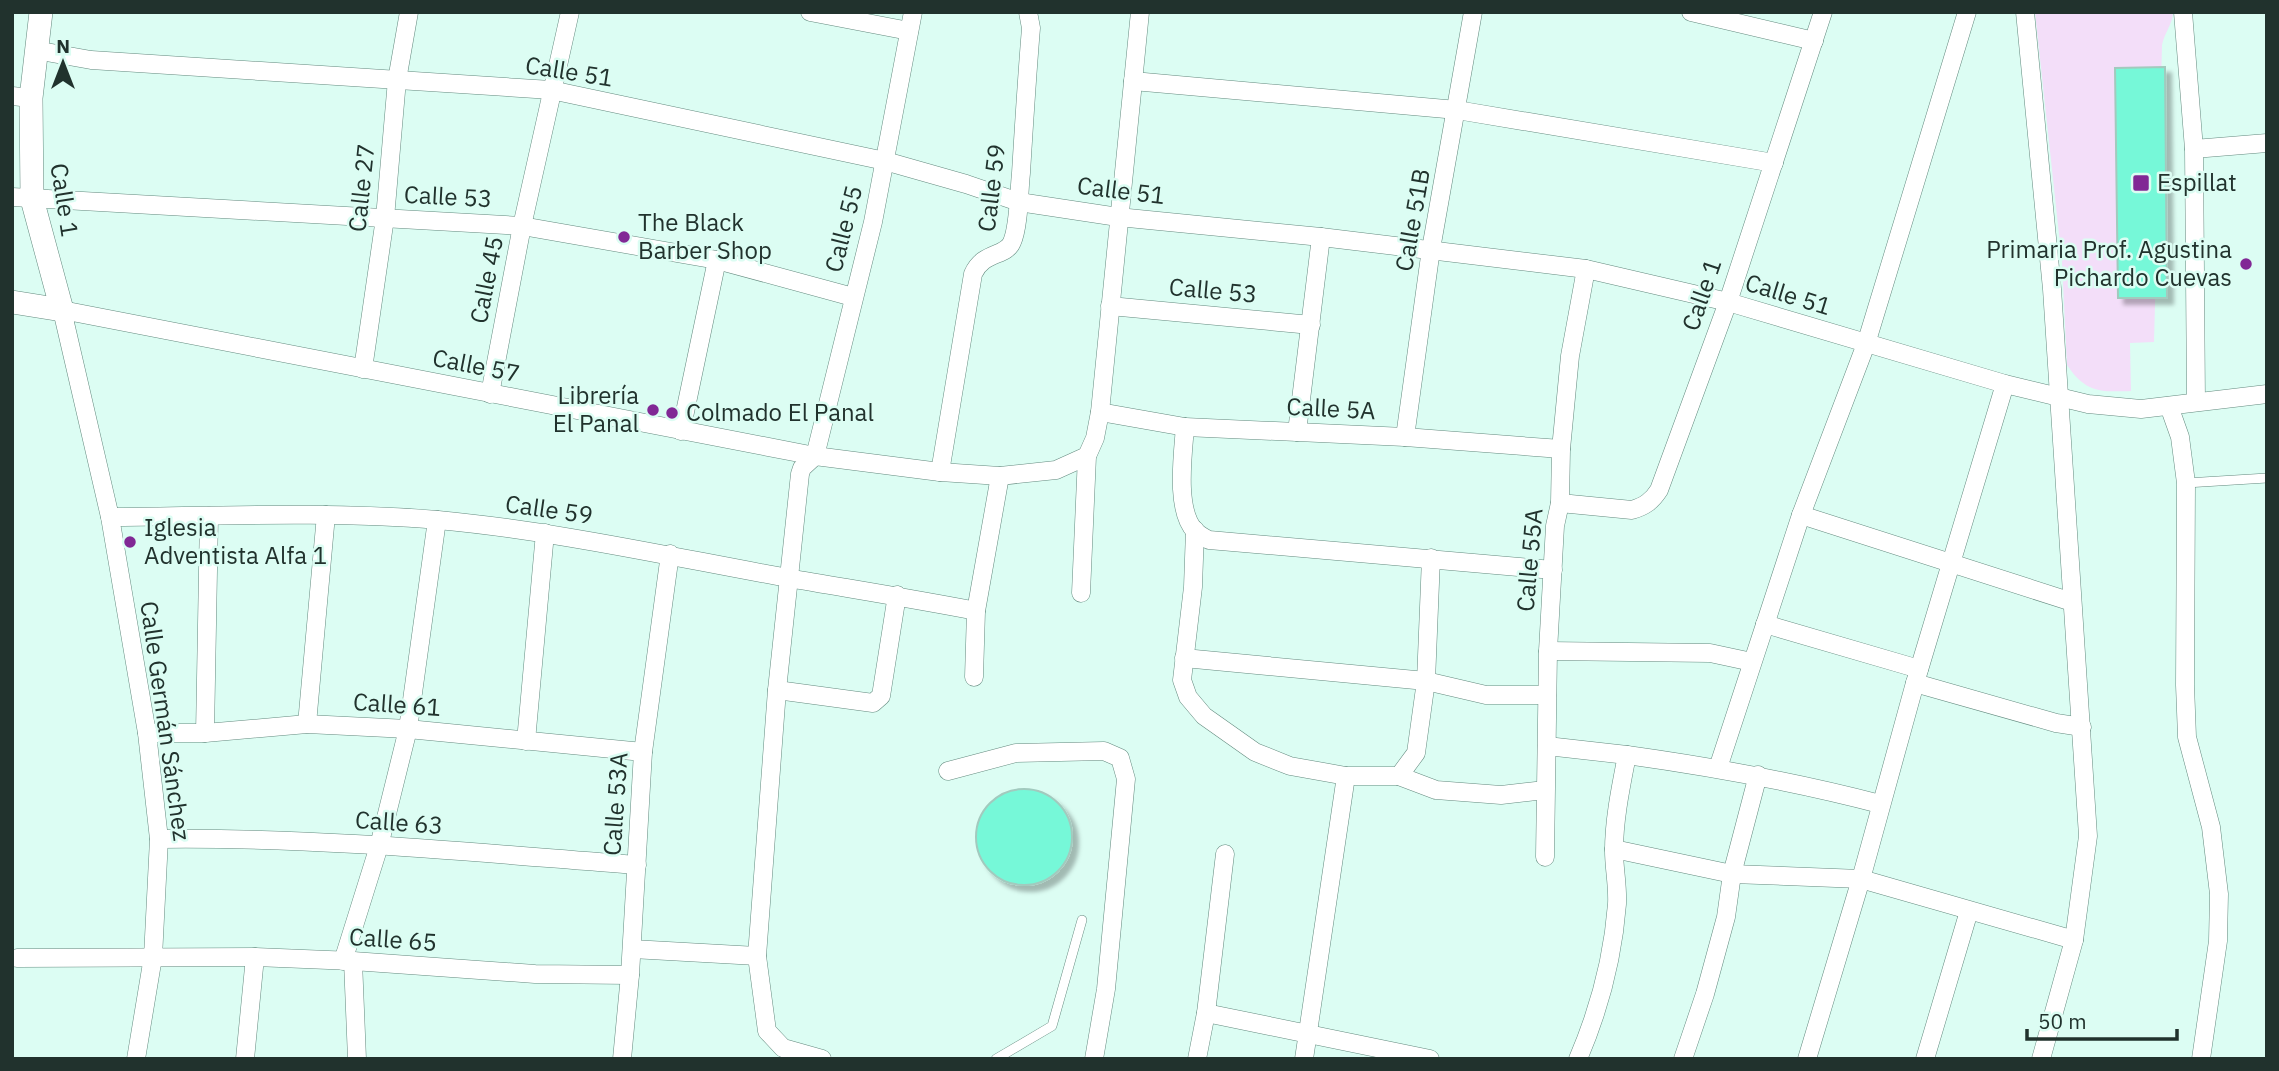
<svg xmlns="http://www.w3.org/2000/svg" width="2279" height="1071" font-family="'IBM Plex Sans',sans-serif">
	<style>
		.green { fill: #f3def9 }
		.building { fill: #76f8d8; stroke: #a2cabe; stroke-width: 2; filter: url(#shadow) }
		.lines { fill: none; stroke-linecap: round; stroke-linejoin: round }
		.service-casing { stroke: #648a7f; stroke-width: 10 }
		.minor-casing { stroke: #648a7f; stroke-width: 19 }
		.tertiary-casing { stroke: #648a7f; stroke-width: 24 }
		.service { stroke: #fff; stroke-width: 9 }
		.minor { stroke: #fff; stroke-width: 18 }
		.tertiary { stroke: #fff; stroke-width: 23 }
		.poi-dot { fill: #812895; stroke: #dcfdf3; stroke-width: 2.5 }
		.labels { text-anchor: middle; stroke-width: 5; stroke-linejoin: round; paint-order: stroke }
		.street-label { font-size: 24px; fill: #21322d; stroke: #dcfdf3 }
		.poi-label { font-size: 24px; fill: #21322d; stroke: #dcfdf3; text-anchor: start }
	</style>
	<defs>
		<filter id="shadow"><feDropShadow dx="6" dy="6" stdDeviation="2" flood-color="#0004"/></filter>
	</defs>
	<rect width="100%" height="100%" fill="#dcfdf3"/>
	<path class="green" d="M2035 12H2173C2173 24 2164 33 2162 45L2154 342 2130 343 2131 391C2100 392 2086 393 2067 365L2062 262Z"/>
	<g class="building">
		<polygon points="2165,67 2167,298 2118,298 2115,68"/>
		<circle cx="1024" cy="837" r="48"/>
	</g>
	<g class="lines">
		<g class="service-casing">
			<g id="service">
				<polyline points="2186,483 2267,478"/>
				<polyline points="996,1059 1052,1026 1082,920"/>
			</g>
		</g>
		<g class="minor-casing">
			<g id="minor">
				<polyline points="810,12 909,31"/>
				<polyline points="1691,12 1814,41"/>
				<polyline points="2025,12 2052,289 2088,836 2074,940 2041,1059"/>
				<polyline points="2183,12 2194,149 2196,402"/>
				<polyline points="35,50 91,60 551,90 885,161 966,184 1019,202 1118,217 1321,237 1586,269 1728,302 2005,384 2088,404 2141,409 2267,394"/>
				<polyline points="1133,81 1457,110 1774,163"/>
				<polyline points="12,96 31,98"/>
				<polyline points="2194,149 2267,143"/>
				<polyline points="12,197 522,226 717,260 853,297"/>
				<polyline points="1110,306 1311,325"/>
				<polyline points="363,369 385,218 397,80 409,12"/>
				<polyline points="490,394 522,226 570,12"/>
				<polyline points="2169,406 2180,437 2186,483 2185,685 2187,737 2211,827 2219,894 2218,941 2201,1059"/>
				<polyline points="1100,412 1185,427 1405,437 1561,449"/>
				<path d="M1185 427C1183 454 1175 510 1195 531 1199 535 1205 538 1209 540L1553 570"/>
				<polyline points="681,431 717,260"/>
				<polyline points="1297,432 1321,237"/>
				<polyline points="1405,437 1431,249 1473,12"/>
				<path d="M940 472 973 274C983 251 1006 257 1012 242 1019 226 1019 191 1021 173 1024 124 1027 76 1031 28L1028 12"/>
				<path d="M1560 503 1632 510C1645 506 1652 501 1659 490L1728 302 1823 12"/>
				<polyline points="1801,515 2072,602"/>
				<path d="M110 517C219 516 329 511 438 520 556 531 672 557 788 578 851 589 914 599 976 611"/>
				<polyline points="1195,530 1193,587 1182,680 1188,697 1204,716 1255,752 1290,766 1346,776"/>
				<polyline points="1081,593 1087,456 1095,438 1100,412 1140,12"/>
				<polyline points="1765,624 1919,669"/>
				<polyline points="1548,651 1710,653 1752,662"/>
				<polyline points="1184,658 1426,681 1486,695 1547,695"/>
				<polyline points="974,677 976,611 1000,476"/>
				<polyline points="1915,683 2056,723 2082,727"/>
				<polyline points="777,690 873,703 881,696 897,595"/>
				<polyline points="307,724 326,515"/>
				<polyline points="147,733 205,733 307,724 408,729 643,752"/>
				<polyline points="205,733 209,516"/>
				<polyline points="526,741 545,533"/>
				<polyline points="1547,746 1627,755"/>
				<polyline points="1718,768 1801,515 1866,344 1967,12"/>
				<polyline points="948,771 1016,753 1104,751 1120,758 1126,779 1106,989 1094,1059"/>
				<polyline points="1399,776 1436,790 1501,795 1545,790"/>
				<path d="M159 839C318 837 478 853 637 865"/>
				<polyline points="1614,849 1732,874 1861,879 2074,940"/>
				<polyline points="1545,857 1548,651 1555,526 1560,503 1561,449 1570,356 1586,269"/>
				<polyline points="632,949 757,956"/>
				<polyline points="17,958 255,957 353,961 535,974 630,975"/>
				<polyline points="343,961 379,846 408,729 437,520"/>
				<polyline points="353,961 357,1059"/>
				<polyline points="1206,1013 1430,1059"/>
				<polyline points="136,1059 153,957 159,839 147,733 110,517 62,310 815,456 940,472 1000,476 1056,470 1087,456"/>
				<polyline points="245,1059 255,957"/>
				<polyline points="622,1059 630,975 643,752 670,554"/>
				<polyline points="822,1059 783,1048 767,1031 757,956 777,690 800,474 802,468 815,456 873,222 913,12"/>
				<polyline points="1197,1059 1206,1013 1225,854"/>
				<polyline points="1304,1059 1346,776 1399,776 1416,753 1426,681 1431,558"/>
				<path d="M1578 1059C1599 1010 1613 957 1617 904 1618 886 1614 868 1614 851 1614 819 1621 786 1627 755 1713 767 1796 782 1880 804"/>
				<polyline points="1683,1059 1705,994 1726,917 1732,874 1758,775"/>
				<polyline points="1807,1059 1861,879 1915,683 2005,384"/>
				<polyline points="1925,1059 1969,911"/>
			</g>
		</g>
		<g class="tertiary-casing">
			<polyline id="tertiary" points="12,302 62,310 32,199 31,98 41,12"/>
		</g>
		<use href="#service" class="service"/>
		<use href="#minor" class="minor"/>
		<use href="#tertiary" class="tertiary"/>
	</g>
	<g class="poi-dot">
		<rect x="2132" y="174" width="18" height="18" rx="3.5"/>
		<circle cx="624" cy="237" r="7"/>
		<circle cx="2246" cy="264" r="7"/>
		<circle cx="653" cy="410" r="7"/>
		<circle cx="672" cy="413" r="7"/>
		<circle cx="130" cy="542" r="7"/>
	</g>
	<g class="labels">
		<g class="street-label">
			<text transform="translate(569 72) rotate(9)" y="8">Calle 51</text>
			<text transform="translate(362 188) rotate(-84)" y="8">Calle 27</text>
			<text transform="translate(992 188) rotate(-83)" y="8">Calle 59</text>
			<text transform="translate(1121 191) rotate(7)" y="8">Calle 51</text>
			<text transform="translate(448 197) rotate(3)" y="8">Calle 53</text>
			<text transform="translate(64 200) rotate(81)" y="8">Calle 1</text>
			<text transform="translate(1413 220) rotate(-80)" y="8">Calle 51B</text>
			<text transform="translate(844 229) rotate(-76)" y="8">Calle 55</text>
			<text transform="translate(487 280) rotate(-79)" y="8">Calle 45</text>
			<text transform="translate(1213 291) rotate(5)" y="8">Calle 53</text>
			<text transform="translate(1702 295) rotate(-71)" y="8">Calle 1</text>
			<text transform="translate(1788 295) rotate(17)" y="8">Calle 51</text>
			<text transform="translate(476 366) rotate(11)" y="8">Calle 57</text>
			<text transform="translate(1331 409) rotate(3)" y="8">Calle 5A</text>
			<text transform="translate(549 510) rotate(8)" y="8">Calle 59</text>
			<text transform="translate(1530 560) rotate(-85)" y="8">Calle 55A</text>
			<text transform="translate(397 705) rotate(4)" y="8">Calle 61</text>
			<text transform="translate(165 721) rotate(82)" y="8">Calle Germán Sánchez</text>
			<text transform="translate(616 804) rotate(-86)" y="8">Calle 53A</text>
			<text transform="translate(399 823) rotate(4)" y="8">Calle 63</text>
			<text transform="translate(393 940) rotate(4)" y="8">Calle 65</text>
		</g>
		<g class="poi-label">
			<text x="2157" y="191">Espillat</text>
			<text x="638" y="231">The Black<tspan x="638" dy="28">Barber Shop</tspan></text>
			<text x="2232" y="258" text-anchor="end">Primaria Prof. Agustina<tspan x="2232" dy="28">Pichardo Cuevas</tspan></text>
			<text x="639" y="404" text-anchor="end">Librería<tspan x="639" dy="28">El Panal</tspan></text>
			<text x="686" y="421">Colmado El Panal</text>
			<text x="144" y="536">Iglesia<tspan x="144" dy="28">Adventista Alfa 1</tspan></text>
		</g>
	</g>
	<rect width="2279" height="1071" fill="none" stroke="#21322d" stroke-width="28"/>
	<g transform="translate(63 63)" stroke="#dcfdf3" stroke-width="5" paint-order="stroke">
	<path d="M0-5L12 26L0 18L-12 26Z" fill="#21322d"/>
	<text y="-10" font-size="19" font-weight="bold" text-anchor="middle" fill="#21322d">N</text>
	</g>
	<path d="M2027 1029v10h150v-10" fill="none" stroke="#21322d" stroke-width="3.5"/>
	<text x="2038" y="1029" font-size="21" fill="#21322d" stroke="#dcfdf3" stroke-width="5" paint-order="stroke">50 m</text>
</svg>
